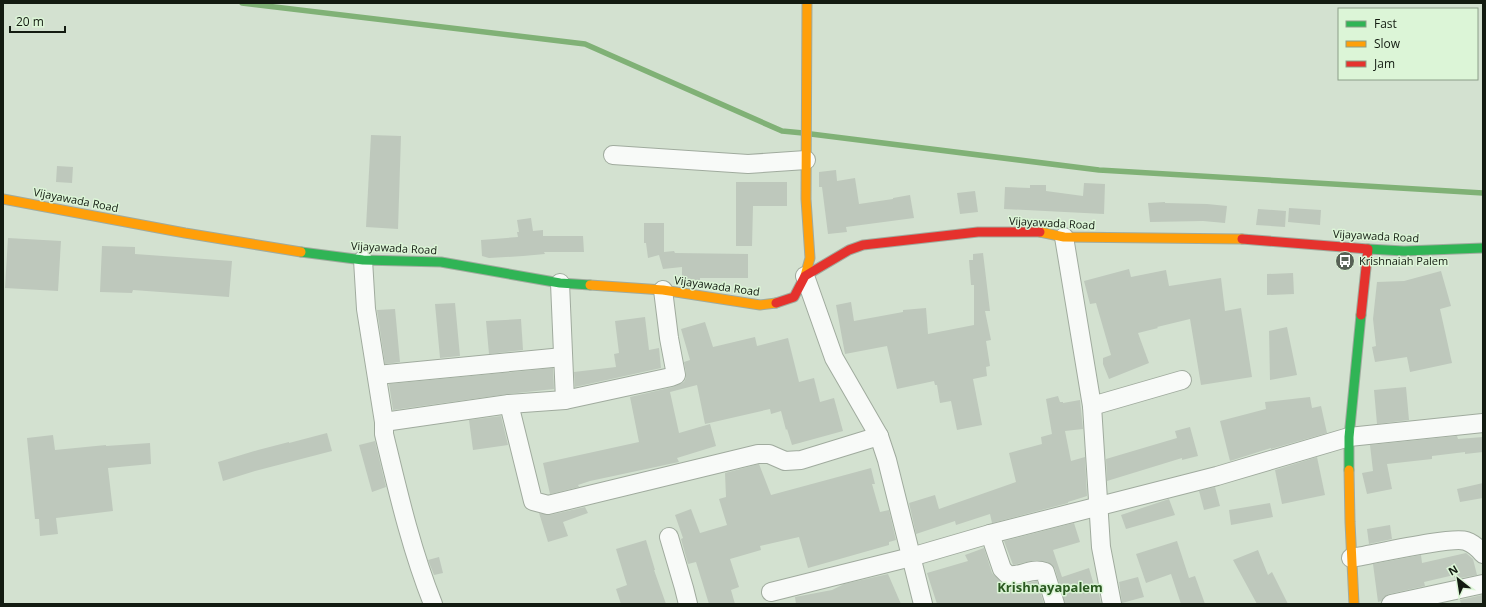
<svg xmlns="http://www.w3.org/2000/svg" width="1486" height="607" font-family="'Open Sans',sans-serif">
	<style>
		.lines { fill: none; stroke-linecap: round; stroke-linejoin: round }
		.stream { stroke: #80b176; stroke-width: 5.5 }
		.building { fill: #bec8bc }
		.street-casing { stroke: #a0ab9e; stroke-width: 20 }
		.fast-casing { stroke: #a0ab9e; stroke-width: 11 }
		.slow-casing { stroke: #a0ab9e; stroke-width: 11 }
		.jam-casing { stroke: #a0ab9e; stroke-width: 11 }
		.street { stroke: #f8faf8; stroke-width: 18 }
		.fast { stroke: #30b455; stroke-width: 9 }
		.slow { stroke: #ff9f0a; stroke-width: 9 }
		.jam { stroke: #e5322d; stroke-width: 9 }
		.labels { text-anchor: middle; stroke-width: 3; stroke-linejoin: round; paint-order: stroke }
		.street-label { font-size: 11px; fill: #131b11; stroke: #dcf5d7 }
		.poi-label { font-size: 11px; fill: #131b11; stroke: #dcf5d7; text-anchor: start }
		.quarter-label { font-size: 13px; font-weight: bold; fill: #2b5921; stroke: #dcf5d7 }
	</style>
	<rect width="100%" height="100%" fill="#d3e1d0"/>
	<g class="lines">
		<g class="stream">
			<polyline points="242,3 585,44 782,131 803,133"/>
			<polyline points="811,134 1099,170 1483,193"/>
		</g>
	</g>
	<g class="building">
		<polygon points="371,135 401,136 398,229 366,227"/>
		<polygon points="57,166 73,167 72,183 56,182"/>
		<polygon points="836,170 837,181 855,178 859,204 893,199 893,198 910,195 914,218 846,227 847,232 828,234 822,187 819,187 819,172"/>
		<polygon points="736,182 787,182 787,206 753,206 752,246 736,246"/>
		<polygon points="1084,183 1105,184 1104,214 1004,209 1005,187 1030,188 1030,185 1046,185 1046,191 1083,196"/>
		<polygon points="975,191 978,212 960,214 957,193"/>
		<polygon points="1165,202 1165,203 1207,204 1227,206 1225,223 1203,221 1150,222 1148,203"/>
		<polygon points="1289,208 1321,210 1320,225 1288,222"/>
		<polygon points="1258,209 1286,211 1285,227 1256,225"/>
		<polygon points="531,218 533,231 543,230 543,236 583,236 584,252 544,252 545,254 523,256 489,258 482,256 481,240 518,237 517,232 519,232 517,220"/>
		<polygon points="644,223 664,223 664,252 674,251 675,253 748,254 748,278 700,278 700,280 682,280 682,267 663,269 659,255 648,258 646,243 644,243"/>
		<polygon points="8,238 61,241 58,291 5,288"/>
		<polygon points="102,246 135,247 135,254 232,261 229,297 133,290 132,293 100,292"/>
		<polygon points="983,253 990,311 985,311 991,340 986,341 990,366 986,367 987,376 973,379 982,425 957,430 951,401 940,403 937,385 935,385 934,381 897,389 887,346 845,354 836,305 851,302 854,321 903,312 903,310 926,308 928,334 974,325 974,285 971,285 969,260 973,260 973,254"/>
		<polygon points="1129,269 1131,277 1166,270 1169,286 1221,278 1225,311 1241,308 1252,377 1201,385 1190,319 1157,327 1158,328 1138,333 1149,363 1109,379 1103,364 1103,358 1111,355 1096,303 1090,304 1084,281"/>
		<polygon points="1441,271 1451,306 1440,309 1452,363 1410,372 1407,357 1375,362 1372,347 1376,346 1373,319 1377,282 1404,281"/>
		<polygon points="1293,273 1294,294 1267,295 1267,274"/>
		<polygon points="455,303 460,356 440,358 435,304"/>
		<polygon points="395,309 400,362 385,364 377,310"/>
		<polygon points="645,317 649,350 659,348 661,368 575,387 574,372 616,367 614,354 619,353 615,321"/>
		<polygon points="521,319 523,350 489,354 486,321"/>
		<polygon points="705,322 713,347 755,337 757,346 788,338 799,382 814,378 820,402 834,398 843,431 792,445 787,429 786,430 781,411 771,414 770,409 705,424 697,385 670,392 679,433 710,424 716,446 677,458 679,462 590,481 578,485 579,487 550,494 543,463 639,442 630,397 673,387 684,382 686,378 686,373 684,362 690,360 681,329"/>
		<polygon points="1287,327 1297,375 1270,380 1269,331"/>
		<polygon points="553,368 554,389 508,394 393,410 389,384"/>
		<polygon points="1406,387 1409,420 1377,424 1374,390"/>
		<polygon points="1058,396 1060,402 1063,402 1063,403 1080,400 1083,429 1065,431 1071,461 1085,457 1087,496 1068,502 1068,503 992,523 990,514 956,525 955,521 916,534 909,503 935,495 939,509 1016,482 1009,453 1042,444 1041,437 1052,434 1046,399"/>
		<polygon points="1310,397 1312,408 1321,406 1327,433 1271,449 1271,448 1230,461 1220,421 1266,409 1265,402"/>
		<polygon points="501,416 508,445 473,450 469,420"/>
		<polygon points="1190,427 1198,456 1182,460 1182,458 1107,481 1106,459 1177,438 1175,431"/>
		<polygon points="327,433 332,451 255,471 223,481 218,462 258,450 289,442 289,443"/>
		<polygon points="53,435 55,450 106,445 106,446 150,443 151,464 108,468 113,511 56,518 58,534 40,536 39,519 35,519 27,438"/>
		<polygon points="1457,436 1458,439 1483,437 1483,452 1465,454 1465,452 1432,456 1432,459 1387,464 1392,489 1367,494 1362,473 1373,471 1370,445"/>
		<polygon points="375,441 386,487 372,492 359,445"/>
		<polygon points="1317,457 1325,495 1282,504 1275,470"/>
		<polygon points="759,464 771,495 871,468 875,484 872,484 880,512 889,510 896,540 889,542 889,545 808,568 799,537 760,546 761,550 730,559 739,587 731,590 735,604 709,604 696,562 688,564 681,539 683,538 675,515 691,509 700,533 727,525 719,499 726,497 725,473"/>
		<polygon points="1483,483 1483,498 1460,502 1457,489"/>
		<polygon points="1215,487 1220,506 1204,510 1199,491"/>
		<polygon points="1169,499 1175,515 1126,529 1121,515"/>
		<polygon points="1270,503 1273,517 1231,525 1229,510"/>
		<polygon points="585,507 588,513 563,522 568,536 548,542 539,513 550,515"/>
		<polygon points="1074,523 1080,542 1053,550 1062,577 1089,568 1095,589 1098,588 1101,604 1065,604 1055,569 1052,565 1047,562 1036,560 1013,565 1004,541"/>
		<polygon points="1390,525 1392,539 1369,544 1367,529"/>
		<polygon points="646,540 655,570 654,570 666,604 621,604 616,589 627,585 616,549"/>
		<polygon points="1177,541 1189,578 1195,576 1205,604 1181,604 1171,574 1146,583 1136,554"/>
		<polygon points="984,548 992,573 1001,582 1007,585 1013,586 1037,581 1044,604 937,604 927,573 968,561 965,555"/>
		<polygon points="1258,550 1268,575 1272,572 1288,604 1257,604 1233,560"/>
		<polygon points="1466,553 1473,559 1477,575 1455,579 1454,575 1424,582 1425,586 1389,594 1384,597 1381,601 1378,602 1373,564 1421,555 1422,563"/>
		<polygon points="439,557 443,573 434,575 428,560"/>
		<polygon points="888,574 901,604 796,604 795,597 832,590 844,584"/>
		<polygon points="1138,577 1144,597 1122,603 1119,582"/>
		<polygon points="1482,595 1483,604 1461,604 1460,600"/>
	</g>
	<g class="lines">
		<g class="street-casing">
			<g id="street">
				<polyline points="613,155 748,164 806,160"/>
				<polyline points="1064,237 1092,406 1101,547 1112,604"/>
				<path d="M363 260 366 309 384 422V434C398 492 411 549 433 604"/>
				<polyline points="805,276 834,358 879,436 887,460 923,604"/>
				<polyline points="560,283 565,400"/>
				<polyline points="377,375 563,357"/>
				<polyline points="509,404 533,501 548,505 758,454 769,454 785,461 801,460 879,436"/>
				<polyline points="1092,406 1182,380"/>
				<polyline points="384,422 509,404 565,400 671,377 676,375 669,338 663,290"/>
				<path d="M990 534 1002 569 1008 575C1022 577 1031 567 1045 572L1055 604"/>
				<polyline points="669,537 684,588 688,604"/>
				<path d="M1351 558C1371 555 1452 536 1466 541 1472 543 1479 549 1483 554"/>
				<polyline points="771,592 911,557 990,534 1217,476 1349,437 1483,423"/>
				<polyline points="1391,604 1483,584"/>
			</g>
		</g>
		<g class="fast-casing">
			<g id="fast">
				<polyline points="1368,249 1404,251 1483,248"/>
				<polyline points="301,252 363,260 441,262 560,283 590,285"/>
				<polyline points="1349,470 1349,437 1361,315"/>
			</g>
		</g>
		<g class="slow-casing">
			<g id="slow">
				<polyline points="3,199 185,233 301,252"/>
				<polyline points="1040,232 1064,237 1242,239"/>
				<polyline points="805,276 810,258 806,199 807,3"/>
				<polyline points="590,285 663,290 760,305 776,303"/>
				<polyline points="1349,470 1350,522 1354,604"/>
			</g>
		</g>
		<g class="jam-casing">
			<g id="jam">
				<polyline points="1242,239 1368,249 1361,315"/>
				<polyline points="776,303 794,297 805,276 849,250 863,245 978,232 1040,232"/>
			</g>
		</g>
		<use href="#street" class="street"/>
		<use href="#fast" class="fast"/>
		<use href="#slow" class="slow"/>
		<use href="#jam" class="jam"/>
	</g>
	<defs>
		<g id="bus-disc" transform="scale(1)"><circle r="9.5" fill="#566054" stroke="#dcf5d7"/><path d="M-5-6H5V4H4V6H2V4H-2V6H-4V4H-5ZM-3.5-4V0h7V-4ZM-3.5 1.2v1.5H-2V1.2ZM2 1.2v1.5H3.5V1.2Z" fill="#fff"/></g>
	</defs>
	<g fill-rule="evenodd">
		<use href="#bus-disc" x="1345" y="261"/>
	</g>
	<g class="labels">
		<g class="street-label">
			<text transform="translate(76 200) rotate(11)" y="4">Vijayawada Road</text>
			<text transform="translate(1052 223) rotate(3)" y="4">Vijayawada Road</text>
			<text transform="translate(1376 236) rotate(3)" y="4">Vijayawada Road</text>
			<text transform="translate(394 248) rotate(3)" y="4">Vijayawada Road</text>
			<text transform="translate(717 286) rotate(8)" y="4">Vijayawada Road</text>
		</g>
		<g class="poi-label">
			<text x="1359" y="265">Krishnaiah Palem</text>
		</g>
		<g class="quarter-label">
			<text x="1050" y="592">Krishnayapalem</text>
		</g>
	</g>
	<rect width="1486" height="607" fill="none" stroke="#131b11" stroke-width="8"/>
	<rect x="1338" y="8" width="140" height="72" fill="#dcf5d7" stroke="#8c9e88"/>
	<rect x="1346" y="21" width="20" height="6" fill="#30b455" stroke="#8c9e88"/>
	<text x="1374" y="28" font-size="12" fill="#131b11">Fast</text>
	<rect x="1346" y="41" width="20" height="6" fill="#ff9f0a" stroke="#8c9e88"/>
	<text x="1374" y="48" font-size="12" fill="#131b11">Slow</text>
	<rect x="1346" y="61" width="20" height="6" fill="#e5322d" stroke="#8c9e88"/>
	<text x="1374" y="68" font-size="12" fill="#131b11">Jam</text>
	<g transform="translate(1458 579) rotate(330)" stroke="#dcf5d7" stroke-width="3" paint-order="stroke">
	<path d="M0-3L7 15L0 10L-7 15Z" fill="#131b11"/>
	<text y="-6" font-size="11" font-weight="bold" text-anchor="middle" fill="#131b11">N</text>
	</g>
	<path d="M10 26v6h55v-6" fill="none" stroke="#131b11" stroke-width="2"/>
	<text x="16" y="26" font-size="12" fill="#131b11" stroke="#dcf5d7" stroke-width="3" paint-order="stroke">20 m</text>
</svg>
